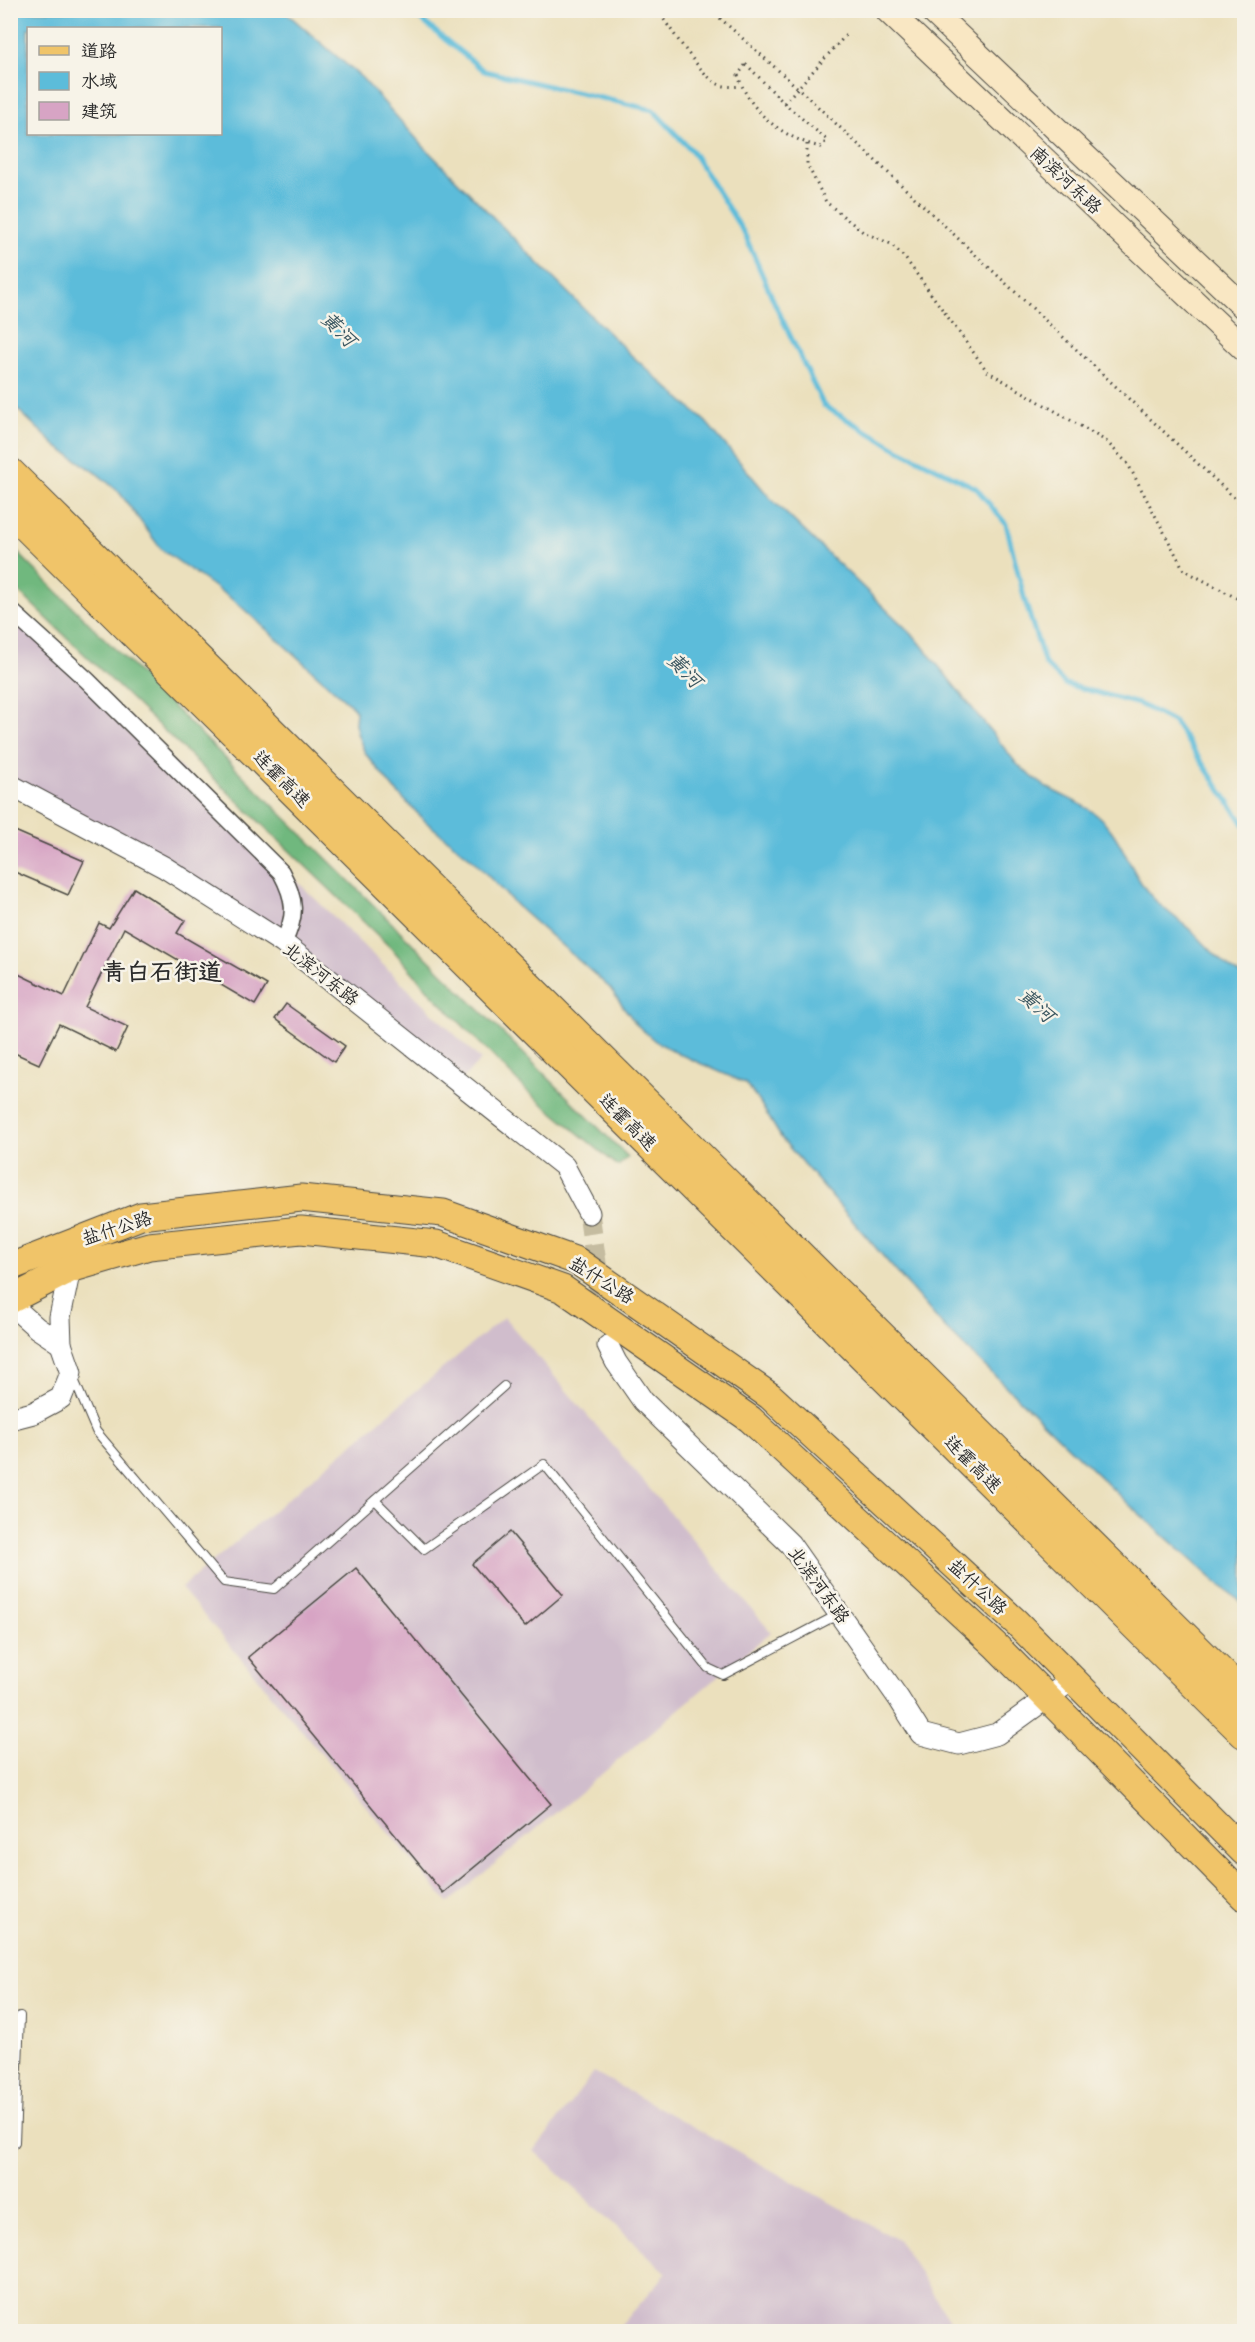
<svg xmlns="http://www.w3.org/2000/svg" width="1255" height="2342" font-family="Delius,'LXGW WenKai TC',sans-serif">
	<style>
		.industrial { fill: #d0bdcc }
		.forest { fill: #6fb87e; stroke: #4d7254; stroke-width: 1.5 }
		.water { fill: #5cbcda; stroke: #447482; stroke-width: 1.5; fill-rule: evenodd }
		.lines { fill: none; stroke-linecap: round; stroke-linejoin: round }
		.stream { stroke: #5cbcda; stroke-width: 5 }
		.building { fill: #d7a4c4 }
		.tertiary-tunnel { stroke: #c5bca0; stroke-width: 21; stroke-dasharray: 21 10; stroke-linecap: butt }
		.service-casing { stroke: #484641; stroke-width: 10 }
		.minor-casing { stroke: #484641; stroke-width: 19 }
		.tertiary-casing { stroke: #484641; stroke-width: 23 }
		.secondary-casing { stroke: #484641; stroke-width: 26 }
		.primary-casing { stroke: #484641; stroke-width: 29 }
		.motorway-casing { stroke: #484641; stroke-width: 32 }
		.path { stroke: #484641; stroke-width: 3; stroke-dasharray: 1.5 4.5; stroke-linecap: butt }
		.service { stroke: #fff; stroke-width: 8 }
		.minor { stroke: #fff; stroke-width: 16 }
		.tertiary { stroke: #fff; stroke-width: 21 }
		.secondary { stroke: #f9e7c3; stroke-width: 24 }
		.primary { stroke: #f0c469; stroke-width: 27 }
		.motorway { stroke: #f0c469; stroke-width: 30 }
		.rail { stroke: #2b2b2b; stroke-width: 4.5 }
		.labels { text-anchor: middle; stroke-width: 5; stroke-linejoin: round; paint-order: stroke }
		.street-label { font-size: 18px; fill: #2b2b2b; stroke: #f7f3e8 }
		.water-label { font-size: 20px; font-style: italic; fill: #3a5660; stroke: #f7f3e8 }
		.district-label { font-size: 24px; font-weight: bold; fill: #2b2b2b; stroke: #f7f3e8 }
	</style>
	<rect width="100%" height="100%" fill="#f7f3e8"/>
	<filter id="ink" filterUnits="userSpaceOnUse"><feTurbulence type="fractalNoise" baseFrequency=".0167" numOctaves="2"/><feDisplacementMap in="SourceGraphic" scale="12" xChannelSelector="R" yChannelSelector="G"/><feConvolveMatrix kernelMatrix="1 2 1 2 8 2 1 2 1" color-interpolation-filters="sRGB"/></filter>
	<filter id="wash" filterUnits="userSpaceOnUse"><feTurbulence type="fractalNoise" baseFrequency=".008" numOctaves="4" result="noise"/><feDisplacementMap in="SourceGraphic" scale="24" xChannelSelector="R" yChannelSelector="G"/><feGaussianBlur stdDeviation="1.35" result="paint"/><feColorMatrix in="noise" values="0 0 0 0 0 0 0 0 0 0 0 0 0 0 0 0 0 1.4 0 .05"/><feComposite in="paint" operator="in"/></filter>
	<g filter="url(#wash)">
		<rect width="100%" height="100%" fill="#ebe0bd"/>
		<g class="industrial">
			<polygon points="10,602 481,1060 453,1088 244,917 11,781"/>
			<polygon points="504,1317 771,1632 448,1903 181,1588"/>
			<polygon points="594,2072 898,2240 957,2331 616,2331 667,2273 534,2151"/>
		</g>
		<polygon class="forest" points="11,546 628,1157 618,1166 527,1091 431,993 394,951 11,584"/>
		<path class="water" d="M10 11H284L362 78 424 147 547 272 630 354 706 422 771 499 916 638 1017 764C1028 774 1040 784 1054 791 1069 799 1084 804 1098 816 1118 833 1126 859 1140 881 1154 905 1180 919 1199 938 1213 952 1226 969 1244 977V1604L1216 1582 1124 1500 945 1328 782 1139 759 1101 745 1083 677 1053 655 1041 636 1024 610 988 517 906 471 858 426 822 394 789 365 753 358 736 355 724 356 711 353 707 237 603 161 549 119 492 94 471 57 447 11 403ZM28 28H220V134H28Z"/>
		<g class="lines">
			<polyline class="stream" points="409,10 484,71 653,110 692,151 744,233 775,304 824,406 894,447 976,488 1006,524 1025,601 1045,664 1065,684 1139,704 1174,722 1244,824"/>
		</g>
		<g id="blocks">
			<g class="building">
				<polygon points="15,831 84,861 68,895 10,870 10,842"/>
				<polygon points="134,888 185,920 177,933 267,985 255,1005 124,928 85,1007 128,1027 116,1052 59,1024 39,1064 10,1051 10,970 64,996 99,923 109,928"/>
				<polygon points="286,1004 345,1046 334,1062 275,1019"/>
				<polygon points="510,1532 563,1595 525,1627 472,1564"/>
				<polygon points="356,1568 551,1804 443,1893 248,1657"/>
			</g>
		</g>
	</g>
	<g filter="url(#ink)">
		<use href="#blocks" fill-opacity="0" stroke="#484641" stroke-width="1.5"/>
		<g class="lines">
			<polyline class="tertiary-tunnel" points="589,1213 605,1327"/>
			<g class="service-casing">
				<g id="service">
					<polyline points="73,1377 96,1431 224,1582 274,1589 504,1386"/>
					<polyline points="375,1500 424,1549 544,1464 708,1668 723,1675 839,1614"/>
					<polyline points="10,2149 15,2142 20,2016"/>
				</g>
			</g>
			<g class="minor-casing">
				<path id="minor" d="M10 610 87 680 281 872C296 900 297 915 283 943"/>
			</g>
			<g class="tertiary-casing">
				<g id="tertiary">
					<polyline points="10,785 164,867 283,943 564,1166 589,1213"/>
					<polyline points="10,1304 37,1328 61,1344 60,1317 70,1269"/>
					<polyline points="608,1346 616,1362 643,1401 790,1544 899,1699 921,1734 959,1744 997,1734 1073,1679"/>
					<polyline points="10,1419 33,1413 61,1398 71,1373 61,1344"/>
				</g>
			</g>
			<g class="secondary-casing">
				<g id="secondary">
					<polyline points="887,10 1244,349"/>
					<polyline points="931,10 1244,307"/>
				</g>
			</g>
			<g class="primary-casing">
				<g id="primary">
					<polyline points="10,1267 141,1216 301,1198 443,1213 577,1261 770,1396 1016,1622 1244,1852"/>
					<polyline points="10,1300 70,1269 149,1246 301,1230 436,1244 563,1289 750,1419 995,1645 1244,1897"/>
				</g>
			</g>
			<g class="motorway-casing">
				<g id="motorway">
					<polyline points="10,473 1244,1696"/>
					<polyline points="10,510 1244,1733"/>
				</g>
			</g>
			<g class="path">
				<path d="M657 10C669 26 702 77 718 84 725 87 733 87 741 86"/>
				<polyline points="711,10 798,88 1244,507"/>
				<path d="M746 64 784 103 827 140 821 147C784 139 749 112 738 75Z"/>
				<polyline points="784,103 846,35"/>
				<polyline points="807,144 807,164 826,202 863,232 891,244 905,258 987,371 1106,441 1128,464 1184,570 1244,602"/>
			</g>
			<use href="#service" class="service"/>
			<use href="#minor" class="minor"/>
			<use href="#tertiary" class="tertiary"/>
			<use href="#secondary" class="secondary"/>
			<use href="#primary" class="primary"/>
			<use href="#motorway" class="motorway"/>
			<polyline class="rail" points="10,2331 12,2332"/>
		</g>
	</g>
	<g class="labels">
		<g class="street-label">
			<text transform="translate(1066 180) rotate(43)" y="6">南滨河东路</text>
			<text transform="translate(282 779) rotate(45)" y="6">连霍高速</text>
			<text transform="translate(321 974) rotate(38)" y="6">北滨河东路</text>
			<text transform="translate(628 1122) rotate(45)" y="6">连霍高速</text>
			<text transform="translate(117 1228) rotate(-18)" y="6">盐什公路</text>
			<text transform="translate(602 1280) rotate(32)" y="6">盐什公路</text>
			<text transform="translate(973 1464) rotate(45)" y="6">连霍高速</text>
			<text transform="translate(819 1585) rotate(54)" y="6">北滨河东路</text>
			<text transform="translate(978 1587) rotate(43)" y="6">盐什公路</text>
		</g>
		<g class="water-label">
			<text transform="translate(339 329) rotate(45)" y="7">黄河</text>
			<text transform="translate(685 670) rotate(45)" y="7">黄河</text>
			<text transform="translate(1037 1005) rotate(42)" y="7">黄河</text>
		</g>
		<g class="district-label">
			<text x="162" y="980">青白石街道</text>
		</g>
	</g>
	<rect width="1255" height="2342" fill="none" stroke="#f7f3e8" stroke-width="36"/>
	<rect x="27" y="27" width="195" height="108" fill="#f7f3e8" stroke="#a5a39c" stroke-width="1.5"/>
	<rect x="39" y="46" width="30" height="9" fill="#f0c469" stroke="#a5a39c" stroke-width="1.5"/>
	<text x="81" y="57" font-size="18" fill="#2b2b2b">道路</text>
	<rect x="39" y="72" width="30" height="18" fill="#5cbcda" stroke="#a5a39c" stroke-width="1.5"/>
	<text x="81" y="87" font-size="18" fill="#2b2b2b">水域</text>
	<rect x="39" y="102" width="30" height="18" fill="#d7a4c4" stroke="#a5a39c" stroke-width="1.5"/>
	<text x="81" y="117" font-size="18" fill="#2b2b2b">建筑</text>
</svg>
